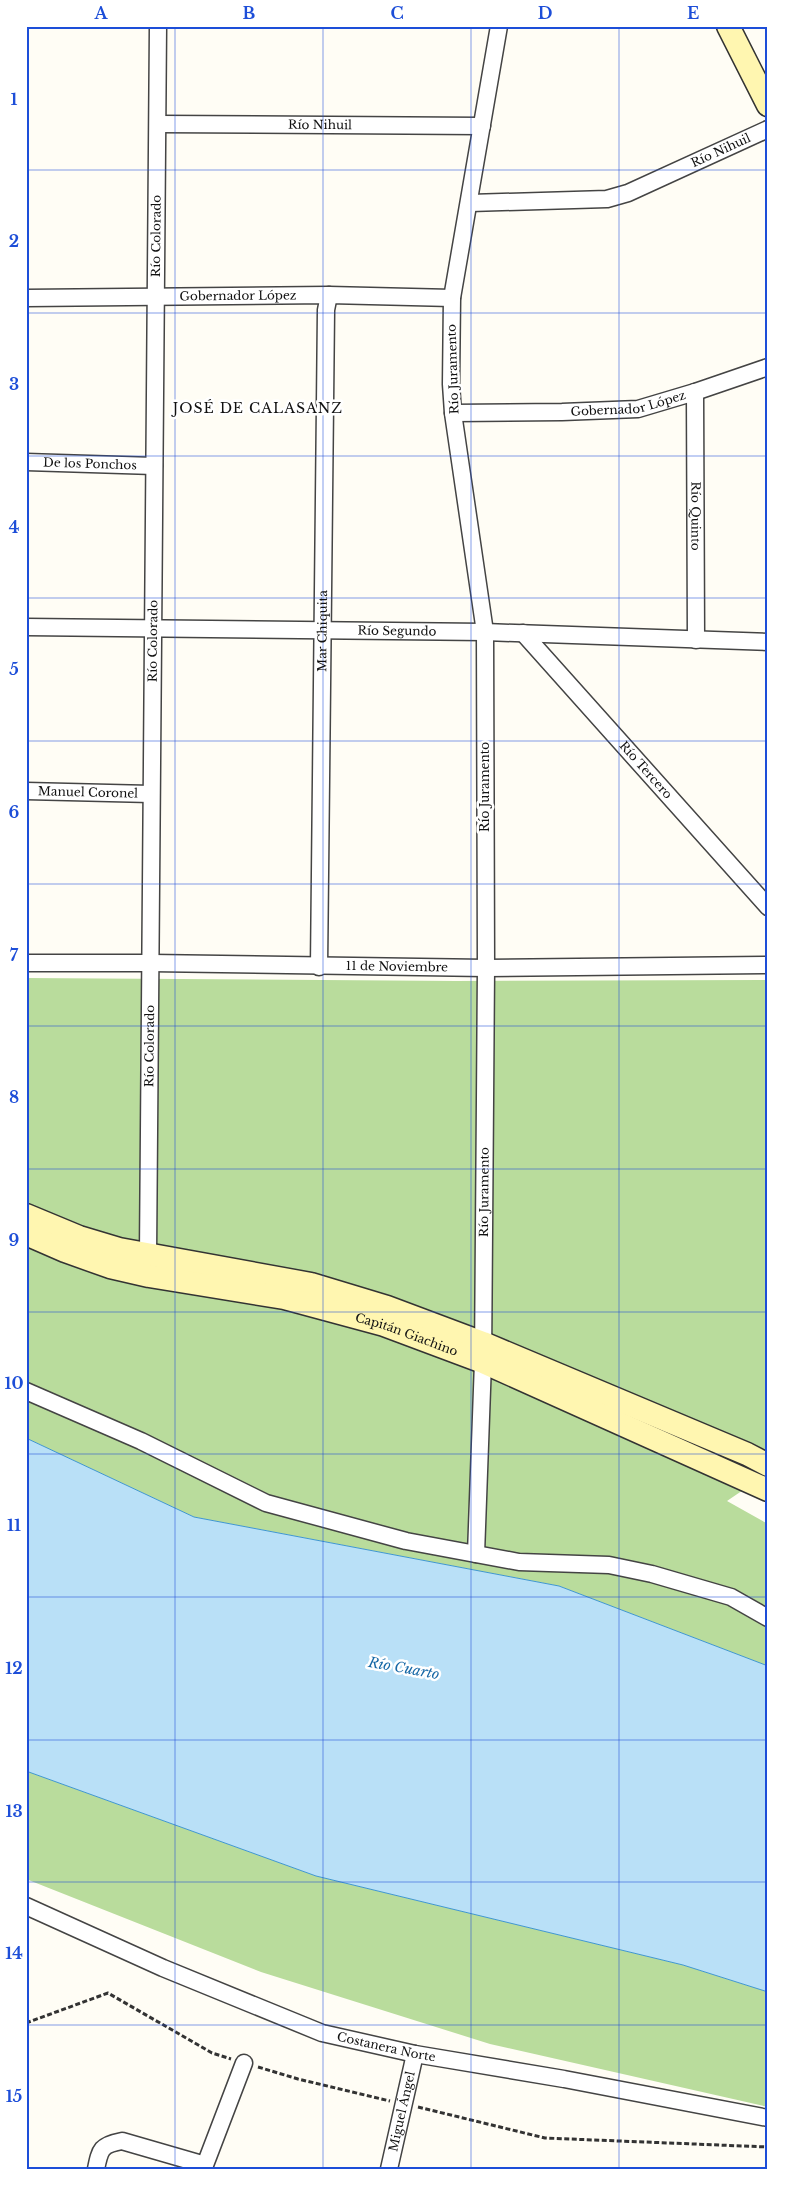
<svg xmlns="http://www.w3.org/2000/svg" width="794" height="2195" font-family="'Libre Baskerville',serif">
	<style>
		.forest { fill: #b9dc9c }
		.water { fill: #b9e0f7; stroke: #3f96cf }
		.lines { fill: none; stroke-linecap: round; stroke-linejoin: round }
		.minor-casing { stroke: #444; stroke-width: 19 }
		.secondary-casing { stroke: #333; stroke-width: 25 }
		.path { stroke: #333; stroke-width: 3; stroke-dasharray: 5 2.5; stroke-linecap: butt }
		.minor { stroke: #fff; stroke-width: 16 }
		.secondary { stroke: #fff6b0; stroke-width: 22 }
		.grid { fill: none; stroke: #1d4ed8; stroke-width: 1; stroke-opacity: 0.55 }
		.labels { text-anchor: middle; stroke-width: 5; stroke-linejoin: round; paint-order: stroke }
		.street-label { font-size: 12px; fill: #111; stroke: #fff }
		.neighbourhood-label { font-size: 14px; letter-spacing: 1px; fill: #111; stroke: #fff }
		.water-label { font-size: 14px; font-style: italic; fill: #1768a6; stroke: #fff }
		.neatline { fill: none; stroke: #1d4ed8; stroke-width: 2 }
		.grid-label { font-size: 16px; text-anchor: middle; font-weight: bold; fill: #1d4ed8 }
	</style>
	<rect width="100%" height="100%" fill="#fffdf5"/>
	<g class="forest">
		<polygon points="26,978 456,981 768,980 768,1473 727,1501 768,1524 768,1666 559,1586 194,1517 26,1438"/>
		<polygon points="26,1771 316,1876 683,1965 768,1992 768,2107 490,2044 261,1972 26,1879"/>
	</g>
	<polygon class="water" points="26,1438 194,1517 559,1586 768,1666 768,1992 683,1965 316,1876 26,1771"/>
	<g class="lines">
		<g class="minor-casing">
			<g id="minor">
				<path id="s1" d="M158 124 482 126"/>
				<path id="s2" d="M470 203 607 199 628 193 768 129"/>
				<path id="s3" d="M26 298 329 295 452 298"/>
				<path id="s4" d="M695 392 696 640"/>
				<path id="s5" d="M453 413 562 412 638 409 695 392 768 367"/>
				<path id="s6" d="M26 462 154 466"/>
				<path id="s7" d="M26 627 485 632 768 642"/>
				<path id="s8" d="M523 633 768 907"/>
				<path id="s9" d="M26 791 151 794"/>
				<path id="s10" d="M26 963H151L486 968 768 965"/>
				<path id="s11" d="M319 967 326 310 329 295"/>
				<path id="s12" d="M148 1255 158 26"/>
				<polyline points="26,1391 141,1441 266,1503 406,1541 519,1562 609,1565 652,1574 731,1597 768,1618"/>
				<path id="s13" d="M476 1554 483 1362 486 968 485 632 453 413 451 384 452 298 499 26"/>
				<path id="s14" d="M26 1906 163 1968 322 2033 415 2054 564 2079 768 2118"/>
				<path d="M96 2169C100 2149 101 2145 122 2141L205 2165 244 2063"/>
				<path id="s15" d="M389 2169 415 2054"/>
			</g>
		</g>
		<g class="secondary-casing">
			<g id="secondary">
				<polyline points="728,26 768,105"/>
				<polyline points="26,1215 79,1237 119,1249 311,1284 387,1307 483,1343 747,1454 768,1465"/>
				<path id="s16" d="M26 1234 65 1251 110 1267 149 1276 284 1298 384 1325 483 1362 768 1490"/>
			</g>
		</g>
		<g class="path">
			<polyline points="26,2023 108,1993 212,2053 231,2059"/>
			<polyline points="258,2067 298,2079 390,2101"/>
			<polyline points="418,2107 545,2138 768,2147"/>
		</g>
		<use href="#minor" class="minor"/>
		<use href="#secondary" class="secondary"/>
	</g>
	<path class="grid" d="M175 26V2169M323 26V2169M471 26V2169M619 26V2169M26 170H768M26 313H768M26 456H768M26 598H768M26 741H768M26 884H768M26 1026H768M26 1169H768M26 1312H768M26 1454H768M26 1597H768M26 1740H768M26 1882H768M26 2025H768"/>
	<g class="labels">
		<g class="street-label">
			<text dy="4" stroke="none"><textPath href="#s1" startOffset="162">Río Nihuil</textPath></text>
			<text dy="4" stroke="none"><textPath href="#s2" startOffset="261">Río Nihuil</textPath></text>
			<text dy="4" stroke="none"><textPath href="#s12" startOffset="1019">Río Colorado</textPath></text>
			<text dy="4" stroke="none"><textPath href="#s3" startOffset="212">Gobernador López</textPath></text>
			<text transform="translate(453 369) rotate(-92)" y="4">Río Juramento</text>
			<text dy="4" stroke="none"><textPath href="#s5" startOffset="176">Gobernador López</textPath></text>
			<text dy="4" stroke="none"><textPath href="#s6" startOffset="64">De los Ponchos</textPath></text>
			<text dy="4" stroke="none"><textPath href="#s4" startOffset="124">Río Quinto</textPath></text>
			<text dy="4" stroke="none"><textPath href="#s7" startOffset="371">Río Segundo</textPath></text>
			<text dy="4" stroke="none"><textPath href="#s11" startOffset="336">Mar Chiquita</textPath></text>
			<text dy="4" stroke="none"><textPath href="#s12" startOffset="614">Río Colorado</textPath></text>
			<text dy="4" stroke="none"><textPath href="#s8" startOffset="184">Río Tercero</textPath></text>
			<text transform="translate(485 787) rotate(-90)" y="4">Río Juramento</text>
			<text dy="4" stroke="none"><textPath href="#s9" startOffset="62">Manuel Coronel</textPath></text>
			<text dy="4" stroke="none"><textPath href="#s10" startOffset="371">11 de Noviembre</textPath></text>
			<text dy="4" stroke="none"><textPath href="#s12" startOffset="209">Río Colorado</textPath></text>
			<text dy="4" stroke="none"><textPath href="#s13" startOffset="362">Río Juramento</textPath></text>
			<text dy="4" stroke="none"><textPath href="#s16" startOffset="395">Capitán Giachino</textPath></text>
			<text dy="4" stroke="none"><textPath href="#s14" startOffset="388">Costanera Norte</textPath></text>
			<text dy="4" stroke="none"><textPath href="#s15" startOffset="59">Miguel Ángel</textPath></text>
		</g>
		<g class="neighbourhood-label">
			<text x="258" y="413">JOSÉ DE CALASANZ</text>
		</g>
		<g class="water-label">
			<text transform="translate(404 1668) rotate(10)" y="5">Río Cuarto</text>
		</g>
	</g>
	<rect width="794" height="2195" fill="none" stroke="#ffffff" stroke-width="55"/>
	<rect x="28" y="28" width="738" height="2140" class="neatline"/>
	<g class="grid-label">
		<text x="101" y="19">A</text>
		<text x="249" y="19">B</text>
		<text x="397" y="19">C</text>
		<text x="545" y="19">D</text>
		<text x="693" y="19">E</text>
		<text x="14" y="105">1</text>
		<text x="14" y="247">2</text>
		<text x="14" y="390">3</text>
		<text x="14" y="533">4</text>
		<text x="14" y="675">5</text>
		<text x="14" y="818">6</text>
		<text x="14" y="961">7</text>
		<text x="14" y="1103">8</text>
		<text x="14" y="1246">9</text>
		<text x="14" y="1389">10</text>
		<text x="14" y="1531">11</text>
		<text x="14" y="1674">12</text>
		<text x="14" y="1817">13</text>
		<text x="14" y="1959">14</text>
		<text x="14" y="2102">15</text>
	</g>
</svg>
